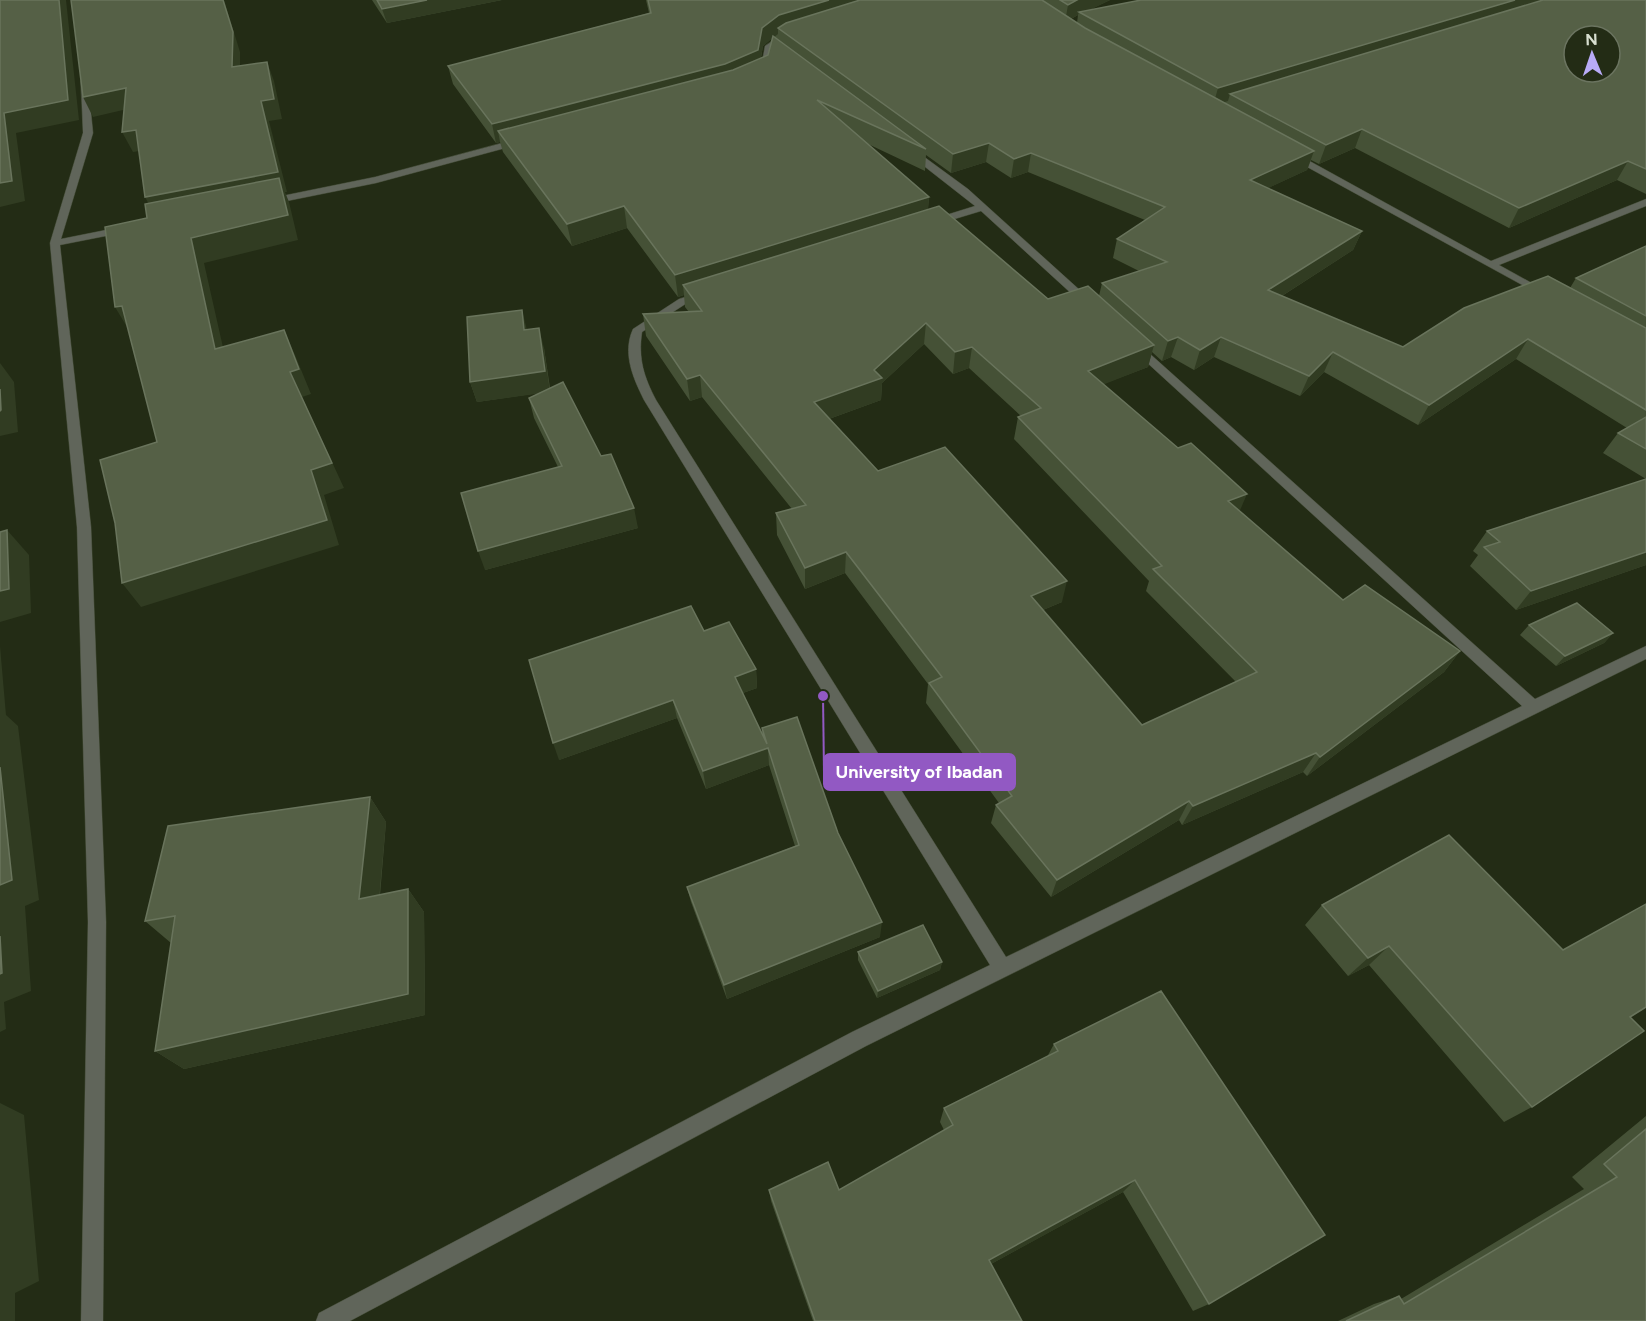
<svg xmlns="http://www.w3.org/2000/svg" width="1646" height="1321" font-family="Figtree,sans-serif">
	<style>
		.lines { fill: none; stroke-linecap: round; stroke-linejoin: round }
		.street-casing { stroke: #404933; stroke-width: 1 }
		.street { fill: #60655a; fill-rule: evenodd }
		.wall { fill: #455136; fill-rule: evenodd }
		.shaded-wall { fill: #313c22 }
		.building { fill: #556046; stroke: #69745c; stroke-width: 1.5; fill-rule: evenodd }
		.leader { fill: none; stroke: #9259c3; stroke-width: 2 }
		.callout-dot { fill: #9259c3; stroke: #232c15; stroke-width: 2 }
		.callout { fill: #9259c3; stroke: #9259c3; stroke-width: 2 }
		.callout-label { font-size: 18px; text-anchor: middle; font-weight: bold; fill: #fff }
	</style>
	<rect width="100%" height="100%" fill="#232c15"/>
	<g class="lines">
		<g class="street-casing">
			<g id="street">
				<polygon points="783,34 790,36 773,47 769,71 760,74 765,46"/>
				<polygon points="81,81 88,83 93,133 61,239 126,226 131,229 126,232 60,245 91,527 106,922 103,1321 81,1321 88,922 77,527 50,243 83,133"/>
				<polygon points="521,138 524,139 524,143 376,183 267,205 262,202 267,199 375,177"/>
				<polygon points="906,148 912,148 968,189 1093,302 1093,306 1085,306 981,211 938,224 930,224 930,220 975,206 906,152"/>
				<polygon points="1289,153 1295,153 1491,261 1646,199 1646,206 1499,265 1548,292 1549,294 1544,297 1289,157"/>
				<path d="M702 292 707 295 706 297 687 303 642 332C638 359 644 377 656 400L1006 957 1522 706 1131 348V344H1139L1535 699 1646 646V659L866 1046 350 1321H316L319 1313 852 1032 990 965 644 400C633 378 622 353 633 329L679 299Z"/>
			</g>
		</g>
		<use href="#street" class="street"/>
	</g>
	<g class="wall">
		<polygon points="372,0 502,0 387,23"/>
		<path d="M646 0H1110L1089 10 1646 0V194L1617 180 1509 228 1355 148 1319 164 1311 160 1307 170 1268 188 1362 231 1353 250 1282 296 1403 347 1570 288 1576 278 1646 246V479L1603 453 1618 433 1627 428 1516 359 1418 425 1324 372 1300 396 1214 357 1194 370 1171 357 1162 361 1152 352 1148 367 1103 384 1239 511 1343 600 1460 651 1444 672 1307 776 1303 772 1182 825 1179 820 1051 897 991 823 996 805 999 803 926 703 928 684 845 573 805 589 777 535 776 513 792 509 702 397 690 401 646 336 643 314 689 312 685 307 684 295 678 297 627 228 572 246 503 152 500 142 496 143 453 84 448 66 649 13ZM1078 15 1077 23 1071 19ZM772 38 768 55 761 58 763 46ZM868 144 925 171 926 155 951 173 986 162 1011 178 1028 172 1145 220 1117 239 1113 258 1139 271 1102 283 1099 296 1048 299 928 209 929 197ZM924 344 953 374 969 368 1021 416 1018 417 1014 439 1149 581 1146 591 1236 682 1142 725 1043 610 1062 602 878 471 829 419 881 400 882 383Z"/>
		<polygon points="527,330 544,348 550,388 638,528 485,570 558,467 534,418 529,398 539,393 477,402 470,382"/>
		<polygon points="1646,479 1646,565 1516,610 1470,566 1478,555 1473,551 1487,531"/>
		<polygon points="1529,625 1613,633 1604,643 1556,666 1520,635"/>
		<polygon points="704,631 756,669 757,688 743,693 762,734 762,728 838,833 880,937 727,999 691,902 687,887 795,846 769,765 706,789 677,718 559,760"/>
		<polygon points="370,797 386,822 380,895 408,889 424,912 425,1015 184,1069 155,1051 171,943 145,921"/>
		<polygon points="1322,905 1630,1017 1532,1107 1504,1122 1369,965 1348,976 1305,925"/>
		<polygon points="858,952 942,962 940,970 877,998 858,960"/>
		<polygon points="1054,1044 1209,1304 1193,1311 1123,1192 991,1264 1022,1321 813,1321 771,1201 769,1190 839,1190 944,1130 940,1122 944,1108 1047,1057"/>
		<polygon points="1646,1116 1646,1321 1338,1321 1374,1304 1399,1296 1401,1299 1584,1189 1572,1177"/>
	</g>
	<g class="shaded-wall">
		<polygon points="59,0 66,0 79,120 16,133 25,201 0,207 0,183 4,113"/>
		<polygon points="223,0 224,0 240,52 240,87 232,67"/>
		<polygon points="427,0 502,0 387,23 382,9"/>
		<polygon points="829,0 885,0 778,28 778,34 763,46 759,68 498,131 500,142 496,143 492,124 779,15"/>
		<polygon points="1077,0 1110,0 1082,14 1079,12 1078,15 1065,22 1068,5"/>
		<polygon points="1515,0 1547,0 1230,94 1228,101 1213,106 1218,88"/>
		<polygon points="267,62 274,81 282,119 269,121 287,192 285,192 289,202 298,240 204,263 229,374 215,349 156,218 145,197 261,101"/>
		<polygon points="126,88 136,107 93,117 83,97"/>
		<polygon points="1362,129 1355,148 1319,164 1326,145"/>
		<polygon points="136,130 146,150 133,152 122,132"/>
		<polygon points="989,143 986,162 951,173 953,154"/>
		<polygon points="1314,151 1307,170 1243,200 1250,180"/>
		<polygon points="1031,153 1028,172 1011,178 1014,159"/>
		<polygon points="1628,161 1617,180 1509,228 1519,208"/>
		<polygon points="929,197 927,219 683,285 684,295 678,297 675,275"/>
		<polygon points="624,206 627,228 572,246 567,224"/>
		<polygon points="1362,231 1353,250 1260,310 1268,290"/>
		<polygon points="122,306 130,332 115,307"/>
		<polygon points="522,310 527,330 524,330"/>
		<polygon points="926,323 924,344 882,383 881,400 815,424 814,402 874,370"/>
		<polygon points="539,328 544,348 550,392 477,402 470,382"/>
		<polygon points="284,330 295,355 311,394 302,397 344,488 324,495 339,545 141,607 122,583 311,470 290,372"/>
		<polygon points="1178,337 1171,357 1162,361 1168,341"/>
		<polygon points="1221,337 1214,357 1194,370 1200,350"/>
		<polygon points="1528,339 1516,359 1418,425 1429,405"/>
		<polygon points="1154,345 1148,367 1082,393 1088,371"/>
		<polygon points="972,347 969,368 953,374 955,352"/>
		<polygon points="1333,352 1324,372 1300,396 1309,376"/>
		<polygon points="0,363 14,382 18,432 0,436"/>
		<polygon points="700,375 702,397 690,401 687,379"/>
		<polygon points="1247,494 1238,515 1228,501"/>
		<polygon points="634,508 638,528 485,570 478,551"/>
		<polygon points="7,530 29,555 31,613 0,622 0,591"/>
		<polygon points="846,552 845,573 805,589 805,568"/>
		<polygon points="1646,552 1646,565 1516,610 1531,591"/>
		<polygon points="1067,581 1062,602 1026,617 1031,596"/>
		<polygon points="1613,633 1604,643 1556,666 1565,656"/>
		<polygon points="0,646 6,715 18,726 39,900 25,906 31,991 4,1002 6,1029 0,1032"/>
		<polygon points="1460,651 1444,672 1307,776 1320,757"/>
		<polygon points="756,669 757,688 737,695 735,677"/>
		<polygon points="673,700 677,718 559,760 553,743"/>
		<polygon points="768,748 769,765 706,789 703,771"/>
		<polygon points="1316,753 1303,772 1182,825 1193,806"/>
		<polygon points="370,797 386,822 377,922 359,899"/>
		<polygon points="1189,801 1179,820 1051,897 1057,880"/>
		<polygon points="408,889 424,912 425,1015 184,1069 155,1051"/>
		<polygon points="882,922 880,937 727,999 724,985"/>
		<polygon points="1389,946 1369,965 1348,976 1368,958"/>
		<polygon points="942,962 940,970 877,998 878,991"/>
		<polygon points="0,1103 24,1115 39,1281 15,1293 15,1321 0,1321"/>
		<polygon points="1135,1180 1123,1192 982,1269 989,1260"/>
	</g>
	<g class="building">
		<polygon points="0,0 59,0 68,100 4,113 12,181 0,183"/>
		<polygon points="71,0 223,0 233,32 232,67 267,62 274,99 261,101 278,172 145,197 136,130 122,132 126,88 83,97"/>
		<polygon points="377,0 427,0 382,9"/>
		<polygon points="648,0 829,0 779,15 762,28 758,50 725,64 492,124 448,66 651,13"/>
		<polygon points="860,0 1042,0 1085,28 1314,151 1250,180 1362,231 1268,290 1403,347 1464,308 1548,276 1646,328 1646,410 1528,339 1429,405 1333,352 1309,376 1221,337 1200,350 1178,337 1168,341 1102,283 1167,262 1117,239 1165,207 1031,153 1014,159 989,143 953,154 778,28 786,23"/>
		<polygon points="1060,0 1077,0 1068,5"/>
		<polygon points="1141,0 1515,0 1218,88 1079,12"/>
		<path d="M1543 0H1646V169L1628 161 1519 208 1362 129 1326 145 1230 94ZM1574 36H1610V72H1574Z"/>
		<polygon points="773,36 926,149 817,100 929,197 675,275 624,206 567,224 498,131 733,70 768,55"/>
		<polygon points="279,178 288,215 191,238 215,349 284,330 299,369 290,372 332,463 311,470 327,520 122,583 115,523 100,460 157,442 122,306 115,307 105,227 147,218 145,204"/>
		<path d="M939 206 1048 299 1088 286 1154 345 1088 371 1178 448 1191 443 1247 494 1228 501 1343 600 1365 585 1460 651 1320 757 1316 753 1193 806 1189 801 1057 880 996 805 1012 796 929 683 942 677 846 552 805 568 776 513 806 505 700 375 687 379 643 314 702 311 683 285ZM926 323 955 352 972 347 1041 408 1018 417 1162 566 1153 569 1257 672 1142 725 1031 596 1067 581 945 447 878 471 814 402 882 378 874 370Z"/>
		<polygon points="1646,246 1646,316 1576,278"/>
		<polygon points="522,310 524,330 539,328 545,371 470,382 467,317"/>
		<polygon points="563,382 601,456 611,454 634,508 478,551 461,493 562,466 529,398"/>
		<polygon points="0,389 1,410 0,411"/>
		<polygon points="1646,417 1646,449 1618,433"/>
		<polygon points="1646,479 1646,552 1531,591 1484,547 1500,542 1487,531"/>
		<polygon points="7,530 9,589 0,591 0,532"/>
		<polygon points="1577,603 1613,633 1565,656 1529,625"/>
		<polygon points="691,606 704,631 729,622 756,669 735,677 767,744 762,728 797,717 838,833 882,922 724,985 687,887 799,845 768,748 703,771 673,700 553,743 529,660"/>
		<polygon points="0,767 12,880 0,885"/>
		<polygon points="370,797 359,899 408,889 408,994 155,1051 175,916 145,921 168,826"/>
		<polygon points="1449,835 1563,950 1646,904 1646,1007 1630,1017 1644,1031 1532,1107 1389,946 1368,958 1322,905"/>
		<polygon points="923,925 942,962 878,991 858,952"/>
		<polygon points="0,936 2,973 0,974"/>
		<polygon points="1161,991 1325,1235 1209,1304 1135,1180 989,1260 1022,1321 815,1321 769,1190 828,1162 839,1190 953,1125 944,1108 1058,1051 1054,1044"/>
		<polygon points="1646,1129 1646,1321 1346,1321 1399,1296 1404,1304 1617,1177 1604,1164"/>
	</g>
	<path class="leader" d="M823 696L824 772"/>
	<circle class="callout-dot" cx="823" cy="696" r="6"/>
	<rect class="callout" x="824" y="754" width="191" height="36" rx="6"/>
	<g class="callout-label">
		<text x="919" y="778">University of Ibadan</text>
	</g>
	<g transform="translate(1592 54) rotate(358)"><circle r="28" fill="#232c15" stroke="#6b7460" stroke-width="1.5"/>
	<path d="M0-4.5L10 22L0 15L-10 22Z" fill="#b8abf7"/>
	<text y="-9" font-size="16" font-weight="bold" text-anchor="middle" fill="#d8dfd0">N</text>
	</g>
</svg>
